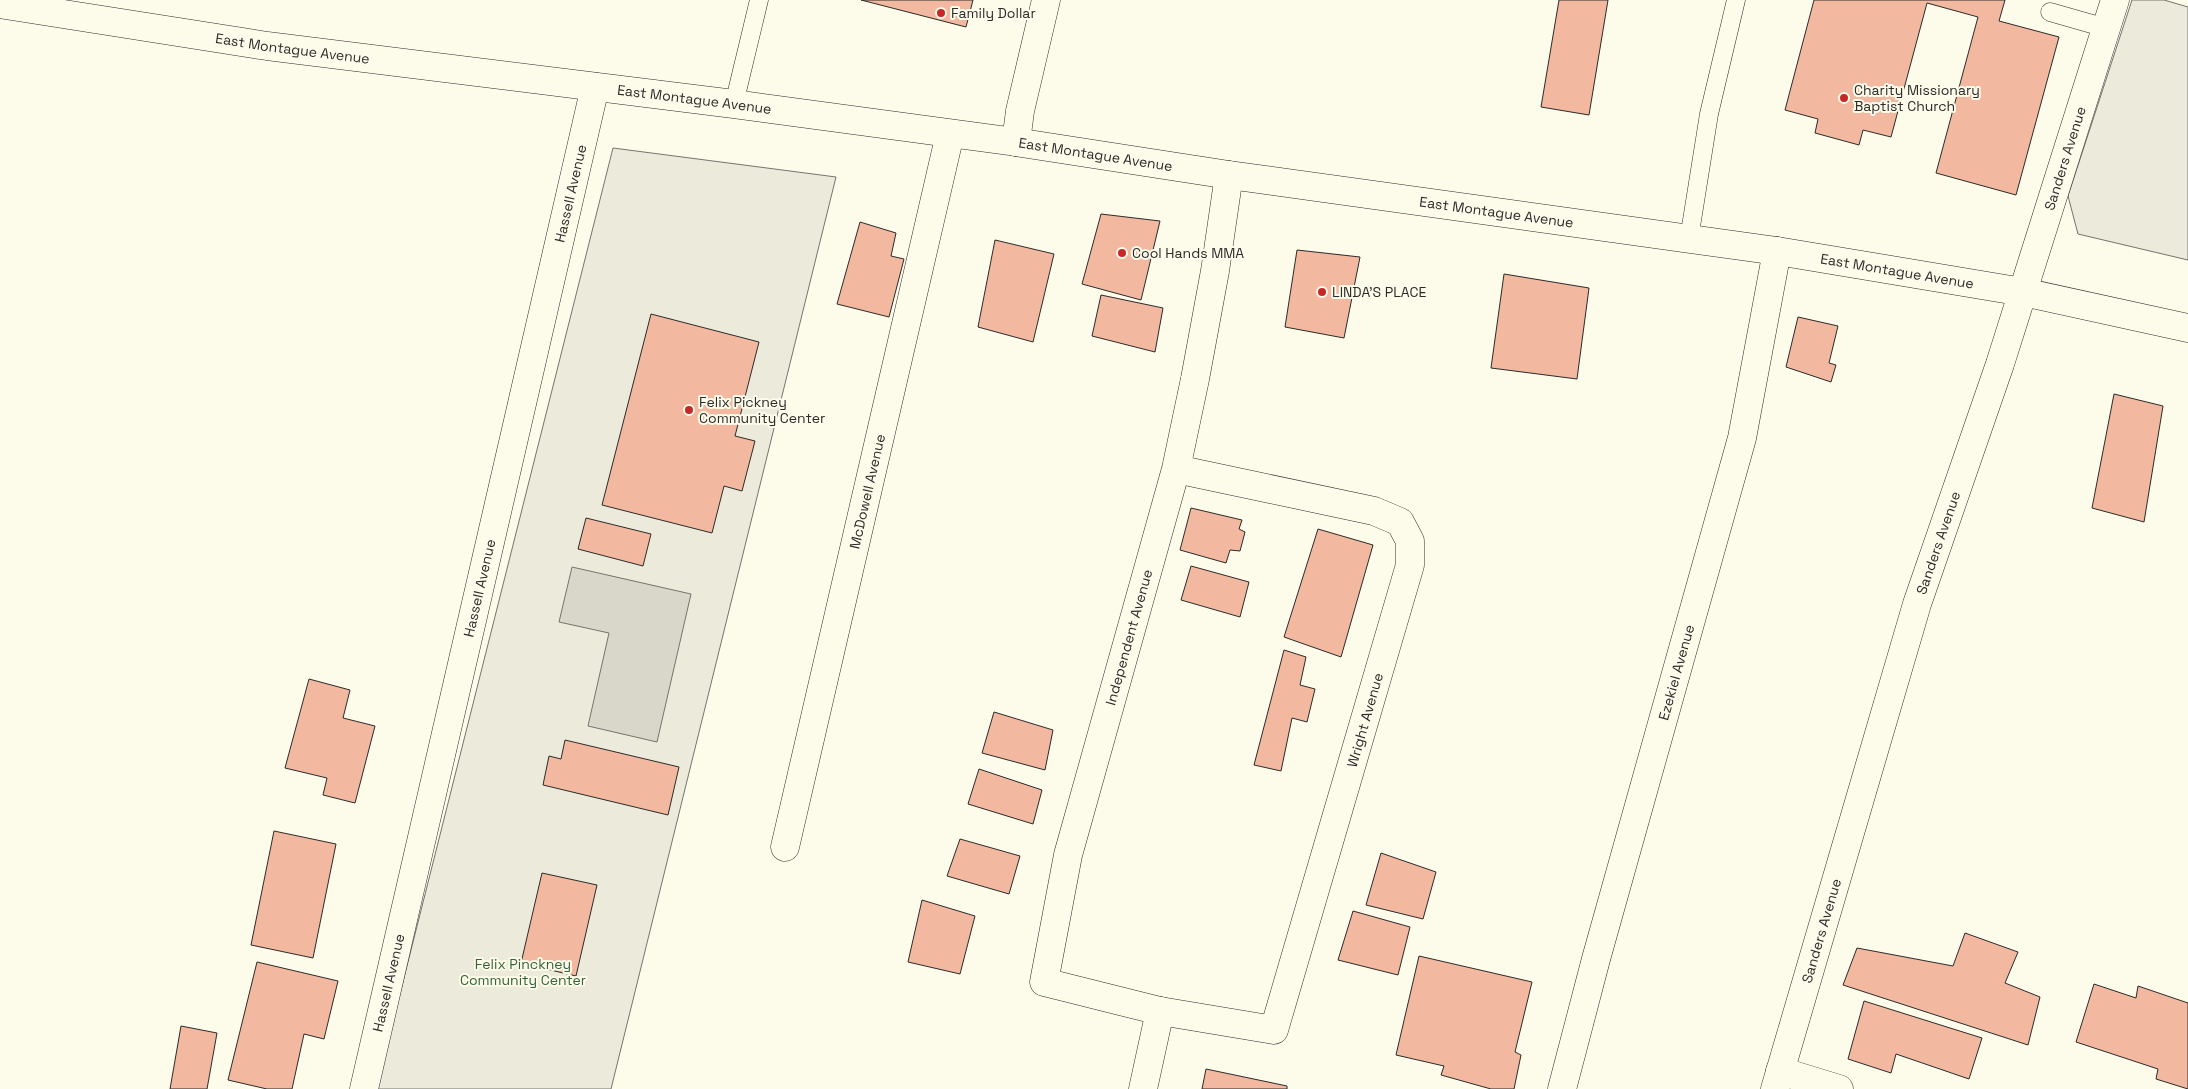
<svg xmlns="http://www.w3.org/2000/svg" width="2188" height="1089" font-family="'Space Grotesk',sans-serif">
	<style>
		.green { fill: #ecebdb; stroke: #74746e }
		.parking { fill: #eceadb; stroke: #74746e }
		.water { fill: #d8d7c9; stroke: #74746e }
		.building { fill: #f2b8a0; stroke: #2b2b2b }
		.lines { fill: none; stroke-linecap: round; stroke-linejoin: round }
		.lane-casing { stroke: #2b2b2b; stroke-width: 19 }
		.street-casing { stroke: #2b2b2b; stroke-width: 29 }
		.secondary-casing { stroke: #2b2b2b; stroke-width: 29 }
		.lane { stroke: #fdfbea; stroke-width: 18 }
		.street { stroke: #fdfbea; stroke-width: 28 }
		.secondary { stroke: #fdfbea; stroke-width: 28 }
		.poi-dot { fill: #c62828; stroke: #fdfbea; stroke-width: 2 }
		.labels { text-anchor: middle; stroke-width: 4; stroke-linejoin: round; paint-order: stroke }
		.poi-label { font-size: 14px; fill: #2b2b2b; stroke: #fdfbea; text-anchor: start }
		.street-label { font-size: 14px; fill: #2b2b2b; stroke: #fdfbea }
		.park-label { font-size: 14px; fill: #34623c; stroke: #fdfbea }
	</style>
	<rect width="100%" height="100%" fill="#fdfbea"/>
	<polygon class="green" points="613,148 836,177 611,1089 376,1089"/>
	<polygon class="parking" points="2132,0 2164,0 2188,7 2188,260 2078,234 2068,196"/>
	<polygon class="water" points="572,567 691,594 657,742 588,726 609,633 559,622"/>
	<g class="building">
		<polygon points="861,0 973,0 966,27"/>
		<polygon points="1559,0 1608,0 1589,115 1541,107"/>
		<polygon points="1814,0 2005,0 1999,21 2059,37 2016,195 1936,173 1978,17 1927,3 1891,137 1863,130 1859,145 1815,133 1818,119 1785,110"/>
		<polygon points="1101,214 1160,221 1141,300 1082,284"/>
		<polygon points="860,222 896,233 891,256 904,259 889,317 837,304"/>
		<polygon points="995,240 1054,254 1033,342 978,327"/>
		<polygon points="1297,250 1360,257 1344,338 1285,327"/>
		<polygon points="1504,274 1589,288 1577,379 1491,368"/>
		<polygon points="1101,295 1163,308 1155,352 1092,336"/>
		<polygon points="651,314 759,342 735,436 755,441 742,491 724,486 712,533 602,505"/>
		<polygon points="1798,317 1838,326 1829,363 1836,365 1831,382 1786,367"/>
		<polygon points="2114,394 2163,406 2144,522 2092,508"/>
		<polygon points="1191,508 1242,520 1239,529 1245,532 1240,551 1230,550 1226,563 1180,550"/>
		<polygon points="586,518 651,534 643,566 578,549"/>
		<polygon points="1318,529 1373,545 1341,657 1284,637"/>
		<polygon points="1191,566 1249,582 1240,617 1181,600"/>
		<polygon points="1284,650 1306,657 1300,685 1315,689 1307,722 1292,718 1281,771 1254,765"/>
		<polygon points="309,679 350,690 343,718 375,726 355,803 323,795 327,778 285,768"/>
		<polygon points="994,712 1053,730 1045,770 982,753"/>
		<polygon points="565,740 679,767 668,815 543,785 549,756 561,759"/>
		<polygon points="979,769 1042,790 1033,824 968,804"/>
		<polygon points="274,831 336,844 313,958 251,945"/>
		<polygon points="960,839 1020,856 1009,894 947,876"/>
		<polygon points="1381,853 1436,872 1423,919 1366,905"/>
		<polygon points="542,873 597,885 576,976 521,963"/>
		<polygon points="922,900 975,916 960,974 908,962"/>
		<polygon points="1353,911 1410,927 1398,975 1338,960"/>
		<polygon points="1965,933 2018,952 2005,983 2040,997 2028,1045 1843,985 1857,948 1953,966"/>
		<polygon points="1419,956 1532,982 1515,1052 1521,1055 1514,1089 1491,1089 1441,1075 1444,1066 1396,1055"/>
		<polygon points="257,962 338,981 324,1039 304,1034 292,1089 267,1089 228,1080"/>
		<polygon points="2094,984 2136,998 2138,986 2188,1003 2188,1089 2156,1079 2158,1069 2076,1042"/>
		<polygon points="1864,1001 1982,1038 1969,1079 1896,1054 1891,1073 1848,1059"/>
		<polygon points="181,1026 217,1033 207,1089 170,1089"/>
		<polygon points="1206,1069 1287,1086 1287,1089 1202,1089"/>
	</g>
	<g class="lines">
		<g class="lane-casing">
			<g id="lane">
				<polyline points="2050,12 2106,28"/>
				<polyline points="734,104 759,0"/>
				<polyline points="1689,239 1709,114 1736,0"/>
			</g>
		</g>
		<g class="street-casing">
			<g id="street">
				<polyline points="1016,142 1020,111 1046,0"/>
				<path id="s1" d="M1176 469 1374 511 1400 522 1410 541V565L1274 1030 1160 1011 1044 982 1068 855 1176 469 1195 379 1215 271 1229 175"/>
				<path id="s2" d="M785 847 950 134"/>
				<polyline points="1780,1071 1839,1089"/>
				<path id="s3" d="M364 1089 595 87"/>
				<polyline points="1143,1089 1160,1011"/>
				<path id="s4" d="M1562 1089 1596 959 1742 438 1777 251"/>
				<path id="s5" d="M1775 1089 1917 604 2000 364 2115 0"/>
			</g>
		</g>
		<g class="secondary-casing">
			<g id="secondary">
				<path id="s6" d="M0 4 267 46 734 104 1016 142 1229 175 1777 251 2023 292 2188 328"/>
			</g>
		</g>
		<use href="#lane" class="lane"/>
		<use href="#street" class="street"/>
		<use href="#secondary" class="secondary"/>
	</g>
	<g class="poi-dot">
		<circle cx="941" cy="13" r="5"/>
		<circle cx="1844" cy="98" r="5"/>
		<circle cx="1122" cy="253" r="5"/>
		<circle cx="1322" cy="292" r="5"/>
		<circle cx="689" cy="410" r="5"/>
	</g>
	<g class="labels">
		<g class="poi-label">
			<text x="951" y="18">Family Dollar</text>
			<text x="1854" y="95">Charity Missionary<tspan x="1854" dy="16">Baptist Church</tspan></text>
			<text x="1132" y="258">Cool Hands MMA</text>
			<text x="1332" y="297">LINDA'S PLACE</text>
			<text x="699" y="407">Felix Pickney<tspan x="699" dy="16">Community Center</tspan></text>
		</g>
		<g class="street-label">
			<text dy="5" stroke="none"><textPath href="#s6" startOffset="296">East Montague Avenue</textPath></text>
			<text dy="5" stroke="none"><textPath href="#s6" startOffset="701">East Montague Avenue</textPath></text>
			<text dy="5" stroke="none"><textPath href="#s6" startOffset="1106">East Montague Avenue</textPath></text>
			<text dy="5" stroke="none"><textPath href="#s5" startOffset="975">Sanders Avenue</textPath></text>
			<text dy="5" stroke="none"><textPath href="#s3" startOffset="919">Hassell Avenue</textPath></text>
			<text dy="5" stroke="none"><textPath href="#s6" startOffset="1511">East Montague Avenue</textPath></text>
			<text dy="5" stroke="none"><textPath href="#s6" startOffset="1916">East Montague Avenue</textPath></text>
			<text dy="5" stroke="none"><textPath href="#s2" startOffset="365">McDowell Avenue</textPath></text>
			<text dy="5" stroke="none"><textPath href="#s5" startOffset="570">Sanders Avenue</textPath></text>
			<text dy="5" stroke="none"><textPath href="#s3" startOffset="514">Hassell Avenue</textPath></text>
			<text dy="5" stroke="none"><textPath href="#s1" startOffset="1351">Independent Avenue</textPath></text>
			<text dy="5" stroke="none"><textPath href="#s4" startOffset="432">Ezekiel Avenue</textPath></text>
			<text transform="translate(1365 720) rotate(-74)" y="5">Wright Avenue</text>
			<text dy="5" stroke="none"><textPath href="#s5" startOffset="165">Sanders Avenue</textPath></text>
			<text dy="5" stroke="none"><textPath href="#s3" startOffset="109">Hassell Avenue</textPath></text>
		</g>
		<g class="park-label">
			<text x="523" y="969">Felix Pinckney<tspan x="523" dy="16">Community Center</tspan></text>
		</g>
	</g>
</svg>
